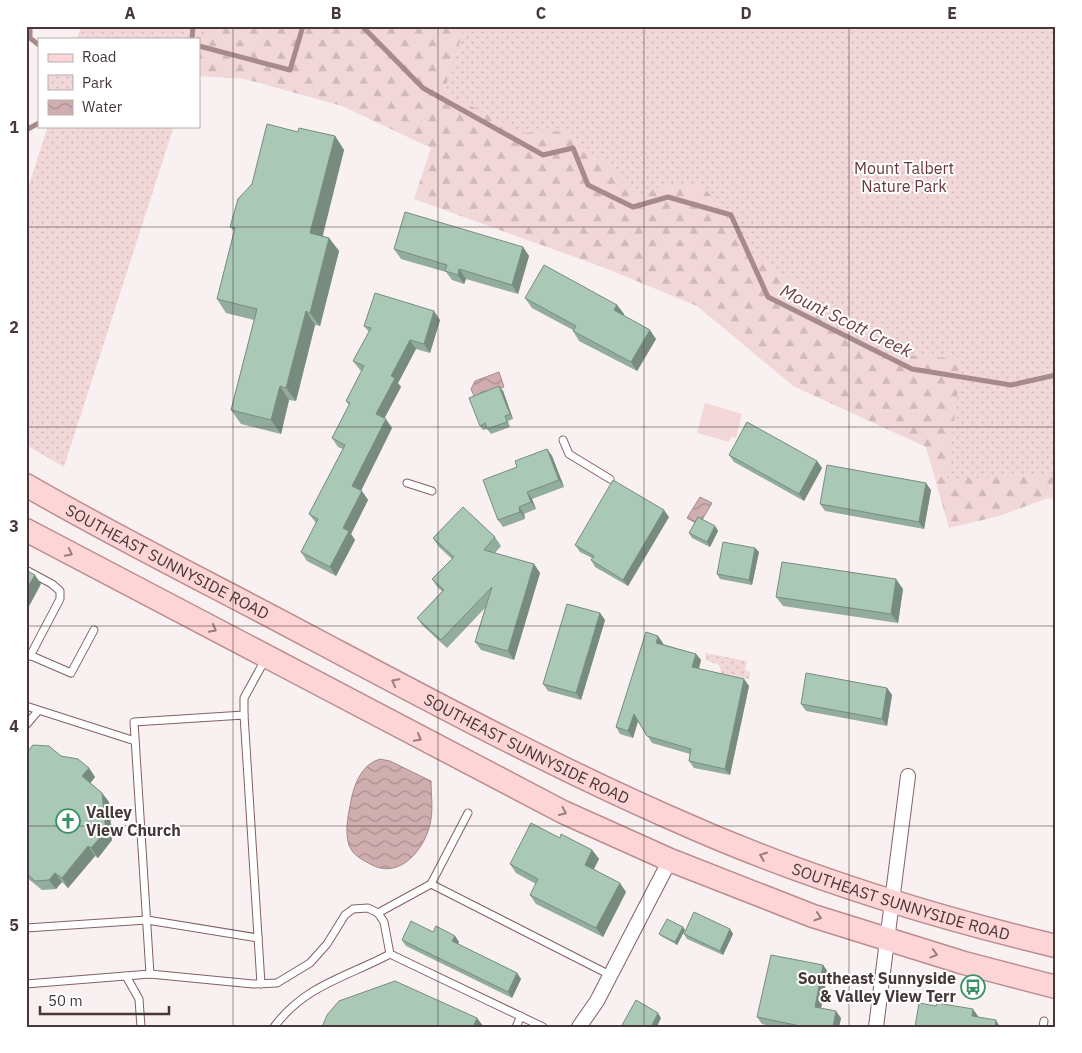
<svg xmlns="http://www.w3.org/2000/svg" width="1082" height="1053" font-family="'IBM Plex Sans',sans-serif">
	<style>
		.forest { fill: url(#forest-firs) }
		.park { fill: url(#park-dots) }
		.pitch { fill: #f2d7d8 }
		.water { fill: url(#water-waves); stroke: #a78a8b }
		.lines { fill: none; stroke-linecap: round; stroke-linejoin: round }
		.stream { stroke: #a78a8b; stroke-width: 5 }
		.service-casing { stroke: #836163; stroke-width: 9 }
		.minor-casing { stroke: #836163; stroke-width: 16 }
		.primary-casing { stroke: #bd8c8e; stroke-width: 25 }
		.service { stroke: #fff; stroke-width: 7 }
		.minor { stroke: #fff; stroke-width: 14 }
		.primary { stroke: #fdd5d7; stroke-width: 22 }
		.wall { fill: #92ac9d }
		.shaded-wall { fill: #778c7f }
		.building { fill: #aac8b6; stroke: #778c7f }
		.oneway { stroke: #997e80 }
		.grid { fill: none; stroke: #473738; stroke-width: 1; stroke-opacity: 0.55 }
		.labels { text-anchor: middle; stroke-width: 4; stroke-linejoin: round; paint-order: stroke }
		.park-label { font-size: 16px; fill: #69373a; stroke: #fff }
		.street-label { font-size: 16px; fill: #473738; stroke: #fff }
		.poi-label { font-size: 16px; font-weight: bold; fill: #473738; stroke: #fff; text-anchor: start }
		.water-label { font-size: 18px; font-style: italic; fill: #703d41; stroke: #fff }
		.neatline { fill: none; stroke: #473738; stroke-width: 2 }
		.grid-label { font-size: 16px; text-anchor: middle; font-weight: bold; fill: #473738 }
	</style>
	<defs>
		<pattern id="forest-firs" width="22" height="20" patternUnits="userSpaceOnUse" patternTransform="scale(1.25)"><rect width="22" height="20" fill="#f2d7d8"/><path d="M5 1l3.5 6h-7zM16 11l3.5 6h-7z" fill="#d1b9ba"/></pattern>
		<pattern id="park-dots" width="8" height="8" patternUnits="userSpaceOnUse" patternTransform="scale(1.25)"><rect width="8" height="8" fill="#f2d7d8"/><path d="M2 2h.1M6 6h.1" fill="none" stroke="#d1b9ba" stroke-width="1.8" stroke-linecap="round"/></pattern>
		<pattern id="water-waves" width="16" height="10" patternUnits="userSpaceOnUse" patternTransform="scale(1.25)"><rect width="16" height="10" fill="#d0adae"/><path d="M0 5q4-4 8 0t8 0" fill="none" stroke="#ab8e8f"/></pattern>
	</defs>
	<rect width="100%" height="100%" fill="#f9f1f1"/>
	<polygon class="forest" points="83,26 1056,26 1056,500 1048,498 999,516 949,528 926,447 793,386 697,306 605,268 414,199 431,148 342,106 245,79 199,76 199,39"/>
	<g class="park">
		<polygon points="81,26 207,26 199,51 199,39 77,39"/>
		<path d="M465 26H1056V475L947 479 962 358C937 357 895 357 872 348 858 343 841 332 829 323 818 315 813 300 804 290 783 270 753 261 735 237 723 222 716 192 699 186 679 179 654 190 636 195L601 160 564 131 523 133 444 92Z"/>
		<polygon points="48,126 174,126 64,467 26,445 26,194"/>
		<polygon points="705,653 747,661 745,670 750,672 749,679 722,675 719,665 706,660"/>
	</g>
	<polygon class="pitch" points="705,403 742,414 736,438 731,437 729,442 697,433"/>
	<g class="water">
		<polygon points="499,372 504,387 475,398 471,389 475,381"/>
		<polygon points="700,497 712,503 699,525 687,518"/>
		<path d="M380 759 390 761 431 781C431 794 433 807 431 819 427 847 401 880 372 865 363 860 353 856 349 845 344 831 349 811 352 796 356 780 363 764 380 759Z"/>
	</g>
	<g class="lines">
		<g class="stream">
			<polyline points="30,26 30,38 39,45"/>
			<polyline points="362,26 423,88 543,155 573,148 588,185 633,207 668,197 731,215 768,297 912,369 1011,385 1056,375"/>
			<polyline points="192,39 193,26"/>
			<polyline points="199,46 290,70 303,26"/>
			<polyline points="26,130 39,123"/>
		</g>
		<g class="service-casing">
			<g id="service">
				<polyline points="563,440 569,454 610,479"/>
				<polyline points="407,483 432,491"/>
				<polyline points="26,570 52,584 60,591 60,599 30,656"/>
				<polyline points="27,654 71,673 94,630"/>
				<polyline points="26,706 135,741"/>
				<polyline points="244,715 244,698 266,658"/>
				<polyline points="26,725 38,711"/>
				<polyline points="468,813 431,884 610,975"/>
				<polyline points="378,913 431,884"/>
				<polyline points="26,928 147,920 258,938"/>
				<polyline points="150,974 134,722 244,715 261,984"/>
				<polyline points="126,976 139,999 141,1027"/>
				<polyline points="26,984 150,974 253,984 277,983 310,963 327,944 345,915 353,909 368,908 378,913 384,922 390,954 543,1027"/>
				<path d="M274 1027C305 985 347 977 390 954"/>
				<polyline points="516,1027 521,1016"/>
				<polyline points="1043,1027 1044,1021"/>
			</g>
		</g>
		<g class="minor-casing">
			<g id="minor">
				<polyline points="579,1027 597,1001 670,860"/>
				<polyline points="876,1027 908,776"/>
			</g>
		</g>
		<g class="primary-casing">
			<g id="primary">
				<path id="s1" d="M26 485C119 539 217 587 312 638 431 701 550 765 673 819 795 874 926 915 1056 946"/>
				<polyline points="26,530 563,812 670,860 813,916 964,963 1056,987"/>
			</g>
		</g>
		<use href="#service" class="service"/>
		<use href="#minor" class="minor"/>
		<use href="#primary" class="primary"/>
	</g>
	<g class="wall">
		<polygon points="298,132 335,136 344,150 322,236 329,238 339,251 320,326 315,325 296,401 289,400 281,434 241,424 231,410 254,320 226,313 217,299 234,231 230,227 252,184"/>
		<polygon points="523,247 529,256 518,294 466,279 464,284 452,280 446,272 401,259 394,249"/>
		<polygon points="525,298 617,305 624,314 623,315 656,339 637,371 579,341 573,331 573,330 532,308"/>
		<polygon points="440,320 430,353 416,349 398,383 401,387 384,418 392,428 361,490 368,500 351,534 355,540 336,576 307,561 301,552 316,523 309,514 343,449 338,447 332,438 349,405 346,401 362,371 360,370 353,361 369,332 364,326"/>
		<polygon points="499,386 503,391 513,419 508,421 510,427 491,434 487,429 483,430 480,426"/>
		<polygon points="547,449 552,456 564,487 532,499 536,509 524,514 525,519 503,527 498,520 517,467"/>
		<polygon points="729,455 817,461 822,468 804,501 734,462"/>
		<polygon points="931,490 924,529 825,511 820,504"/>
		<polygon points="669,517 628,586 595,567 591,560 592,558 580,552 575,545"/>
		<polygon points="715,526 718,531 710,547 692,538 689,533"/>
		<polygon points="495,537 501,546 495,553 534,564 540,573 514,660 481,650 475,642 485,608 447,648 423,626 417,618 442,591 438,588 432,579 452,559 439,547 433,538"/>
		<polygon points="755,548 759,552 752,585 720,579 717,574"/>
		<polygon points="903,589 898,623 783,606 776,597"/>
		<polygon points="600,613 605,620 581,700 548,691 543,684"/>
		<polygon points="663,643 663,644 696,654 701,660 699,669 744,679 749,686 730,775 694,768 689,761 690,754 652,743 638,721 633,738 620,734 616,727"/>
		<polygon points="887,688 892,695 887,726 806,711 801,704"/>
		<polygon points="26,753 61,756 89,768 95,777 90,783 102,793 109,802 112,840 98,858 95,856 68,888 62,882 56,889 42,890 26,877"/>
		<polygon points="560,838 592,850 599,859 594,869 626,892 603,937 536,904 530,895 536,884 516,873 510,864"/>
		<polygon points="683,927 685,930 677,945 661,936 659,934"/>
		<polygon points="730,929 733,934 723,955 687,939 684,934"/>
		<polygon points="433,932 455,936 459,942 458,944 517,973 521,979 512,998 406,946 402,940"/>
		<polygon points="823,965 828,972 821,1008 841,1018 839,1027 774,1027 762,1024 757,1017"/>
	</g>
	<g class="shaded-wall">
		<polygon points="335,136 344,150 320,247 310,233"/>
		<polygon points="329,238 339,251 320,326 310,313"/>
		<polygon points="523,247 529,256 518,294 512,285"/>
		<polygon points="459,269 466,279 464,284 458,275"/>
		<polygon points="617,305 624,314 621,320 614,310"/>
		<polygon points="306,311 315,325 296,401 286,388"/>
		<polygon points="434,311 440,320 430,353 424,344"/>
		<polygon points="650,330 656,339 637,371 631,362"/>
		<polygon points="410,340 416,349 398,383 401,387 382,423 376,414 391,376"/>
		<polygon points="280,386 289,400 281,434 271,420"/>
		<polygon points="499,386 503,391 513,419 510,414"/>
		<polygon points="386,419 392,428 359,495 352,486"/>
		<polygon points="547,449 552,456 564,487 559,480"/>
		<polygon points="817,461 822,468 804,501 799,494"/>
		<polygon points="926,483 931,490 924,529 919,522"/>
		<polygon points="362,491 368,500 351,534 355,540 336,576 330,567 343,528"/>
		<polygon points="527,492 532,499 536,509 531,502"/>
		<polygon points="519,507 524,514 525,519 520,512"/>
		<polygon points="664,510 669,517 628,586 623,580"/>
		<polygon points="715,526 718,531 710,547 707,542"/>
		<polygon points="755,548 759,552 752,585 749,580"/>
		<polygon points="534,564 540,573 514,660 508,651"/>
		<polygon points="35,575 41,584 26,612 26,590"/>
		<polygon points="896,579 903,589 898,623 891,614"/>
		<polygon points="600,613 605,620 581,700 576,693"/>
		<polygon points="658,636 663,643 661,649 656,643"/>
		<polygon points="696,654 701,660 697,674 692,667"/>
		<polygon points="744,679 749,686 730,775 725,769"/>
		<polygon points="887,688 892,695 887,726 882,719"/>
		<polygon points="634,714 638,721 633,738 628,731"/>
		<polygon points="89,768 95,777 89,785 82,776"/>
		<polygon points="102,793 109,802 112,840 98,858 91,848"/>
		<polygon points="88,846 95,856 68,888 62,878"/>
		<polygon points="592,850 599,859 591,874 585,865"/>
		<polygon points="55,873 62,882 56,889 49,880"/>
		<polygon points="620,883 626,892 603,937 596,928"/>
		<polygon points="683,927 685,930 677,945 675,942"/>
		<polygon points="730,929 733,934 723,955 720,951"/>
		<polygon points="455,936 459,942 456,947 452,941"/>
		<polygon points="823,965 828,972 820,1014 815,1007"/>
		<polygon points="517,973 521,979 512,998 508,992"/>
		<polygon points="973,1009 980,1019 972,1016"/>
		<polygon points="836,1011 841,1018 839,1027 833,1027"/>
		<polygon points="658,1013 661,1018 657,1027 651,1027"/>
		<polygon points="477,1018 484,1027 473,1027"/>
		<polygon points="996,1020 1000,1027 995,1027"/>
	</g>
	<g class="building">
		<polygon points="267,124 298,132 299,128 335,136 310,233 329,238 310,313 306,311 286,388 280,386 271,420 231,410 257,309 217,299 235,228 230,227 238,199 252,184"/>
		<polygon points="405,212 523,247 512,285 459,269 458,275 445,271 447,265 394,249"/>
		<polygon points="544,265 617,305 614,310 650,330 631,362 573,331 576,326 525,298"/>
		<polygon points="375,293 434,311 424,344 410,340 391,376 395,378 376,414 386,419 352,486 362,491 343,528 349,531 330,567 301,552 318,519 309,514 345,445 332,438 350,403 346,401 364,366 353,361 371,328 364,326"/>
		<polygon points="499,386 510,414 505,416 507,422 487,429 485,423 480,426 469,398"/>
		<polygon points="747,422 817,461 799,494 729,455"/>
		<polygon points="547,449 559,480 527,492 531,502 519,507 520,512 498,520 483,480 517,467 515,461"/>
		<polygon points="827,465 926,483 919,522 820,504"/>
		<polygon points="613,480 664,510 623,580 591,560 594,556 575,545"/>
		<polygon points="463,507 495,537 484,550 534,564 508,651 475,642 492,587 441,640 417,618 444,590 432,579 454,557 433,538"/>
		<polygon points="698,517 715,526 707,542 689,533"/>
		<polygon points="723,542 755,548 749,580 717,574"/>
		<polygon points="782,562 896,579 891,614 776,597"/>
		<polygon points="26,570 35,575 26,590"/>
		<polygon points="567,604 600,613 576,693 543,684"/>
		<polygon points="646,632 658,636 656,643 696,654 692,667 744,679 725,769 689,761 691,749 647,736 634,714 628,731 616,727"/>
		<polygon points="806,673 887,688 882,719 801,704"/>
		<polygon points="33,745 49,746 61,756 78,759 89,768 82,776 102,793 106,831 91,848 88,846 62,878 55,873 49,880 35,881 26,873 26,753"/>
		<polygon points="531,823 560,838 561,834 592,850 585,865 620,883 596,928 530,895 538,879 510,864"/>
		<polygon points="694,912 730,929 720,951 684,934"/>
		<polygon points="667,919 683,927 675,942 659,934"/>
		<polygon points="411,921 433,932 436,926 455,936 452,941 517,973 508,992 402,940"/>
		<polygon points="771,955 823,965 815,1007 836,1011 833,1027 805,1027 757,1017"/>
		<polygon points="395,981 477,1018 473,1027 322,1027 327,1015 339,1001"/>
		<polygon points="636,1000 658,1013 651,1027 621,1027"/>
		<polygon points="919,1003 936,1006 937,1003 973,1009 972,1016 996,1020 995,1027 915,1027"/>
	</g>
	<defs><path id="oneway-chevron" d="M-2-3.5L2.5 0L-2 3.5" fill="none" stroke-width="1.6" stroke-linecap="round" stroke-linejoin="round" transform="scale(1.25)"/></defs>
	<g class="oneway">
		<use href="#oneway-chevron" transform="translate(69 553) rotate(28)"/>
		<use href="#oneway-chevron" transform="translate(213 629) rotate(28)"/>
		<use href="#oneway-chevron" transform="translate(395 682) rotate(-152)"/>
		<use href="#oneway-chevron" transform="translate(418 738) rotate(28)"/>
		<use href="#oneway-chevron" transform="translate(563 812) rotate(25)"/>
		<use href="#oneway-chevron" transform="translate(763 856) rotate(-159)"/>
		<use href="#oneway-chevron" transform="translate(818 917) rotate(18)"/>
		<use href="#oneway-chevron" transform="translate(934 954) rotate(17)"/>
	</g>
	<path class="grid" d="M233 26V1027M438 26V1027M644 26V1027M849 26V1027M26 227H1056M26 427H1056M26 626H1056M26 826H1056"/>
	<defs>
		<g id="church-ring" transform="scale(1.25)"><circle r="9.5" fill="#fff" stroke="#399165" stroke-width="1.5"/><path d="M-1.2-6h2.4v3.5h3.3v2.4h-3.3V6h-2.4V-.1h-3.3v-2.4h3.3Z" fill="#399165"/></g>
		<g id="bus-ring" transform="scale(1.25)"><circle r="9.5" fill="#fff" stroke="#399165" stroke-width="1.5"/><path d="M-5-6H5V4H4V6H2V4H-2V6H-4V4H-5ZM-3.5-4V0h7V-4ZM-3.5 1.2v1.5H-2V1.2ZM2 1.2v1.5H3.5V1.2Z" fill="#399165"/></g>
	</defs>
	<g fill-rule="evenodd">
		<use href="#church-ring" x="68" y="821"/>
		<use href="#bus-ring" x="973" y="987"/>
	</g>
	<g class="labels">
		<g class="park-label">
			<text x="904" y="174">Mount Talbert<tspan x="904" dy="18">Nature Park</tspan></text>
		</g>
		<g class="street-label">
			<text dy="6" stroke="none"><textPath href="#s1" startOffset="161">SOUTHEAST SUNNYSIDE ROAD</textPath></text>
			<text dy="6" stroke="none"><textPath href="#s1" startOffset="566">SOUTHEAST SUNNYSIDE ROAD</textPath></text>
			<text dy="6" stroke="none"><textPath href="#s1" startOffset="971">SOUTHEAST SUNNYSIDE ROAD</textPath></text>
		</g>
		<g class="poi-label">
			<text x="86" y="818">Valley<tspan x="86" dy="18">View Church</tspan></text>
			<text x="956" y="984" text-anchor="end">Southeast Sunnyside<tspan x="956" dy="18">&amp; Valley View Terr</tspan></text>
		</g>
		<g class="water-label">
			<text transform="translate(846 321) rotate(26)" y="6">Mount Scott Creek</text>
		</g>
	</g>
	<rect width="1082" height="1053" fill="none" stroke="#ffffff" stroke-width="55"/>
	<rect x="38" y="38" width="162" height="90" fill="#ffffff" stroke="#b5afaf"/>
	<rect x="48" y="54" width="25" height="8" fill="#fdd5d7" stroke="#b5afaf"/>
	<text x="82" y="62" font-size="15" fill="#473738">Road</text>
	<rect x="48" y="75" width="25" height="15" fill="url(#park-dots)" stroke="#b5afaf"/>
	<text x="82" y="88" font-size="15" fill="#473738">Park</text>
	<rect x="48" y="100" width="25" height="15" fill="url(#water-waves)" stroke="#b5afaf"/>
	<text x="82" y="112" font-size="15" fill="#473738">Water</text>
	<path d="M40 1006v8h129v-8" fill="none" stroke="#473738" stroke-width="2.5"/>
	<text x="48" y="1006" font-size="15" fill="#473738" stroke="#ffffff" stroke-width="4" paint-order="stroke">50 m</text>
	<rect x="28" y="28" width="1026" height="998" class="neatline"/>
	<g class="grid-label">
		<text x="130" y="19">A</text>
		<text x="336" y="19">B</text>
		<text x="541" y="19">C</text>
		<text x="746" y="19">D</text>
		<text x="952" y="19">E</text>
		<text x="14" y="133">1</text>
		<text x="14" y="333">2</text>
		<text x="14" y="532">3</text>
		<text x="14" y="732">4</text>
		<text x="14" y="931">5</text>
	</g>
</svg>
